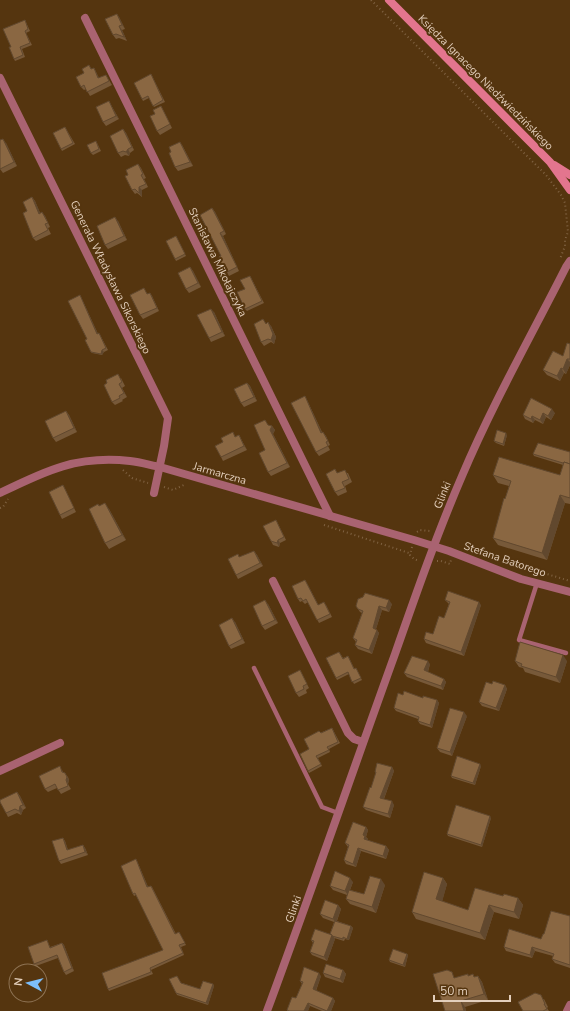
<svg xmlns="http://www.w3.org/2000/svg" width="570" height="1011" font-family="'Nunito Sans',sans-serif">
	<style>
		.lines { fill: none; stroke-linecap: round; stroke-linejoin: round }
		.path { stroke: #806343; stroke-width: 2; stroke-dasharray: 1 3; stroke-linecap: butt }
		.lane { stroke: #a96371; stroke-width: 4.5 }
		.street { stroke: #a96371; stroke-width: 8 }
		.secondary { stroke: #e3758e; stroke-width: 8 }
		.wall { fill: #775939 }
		.shaded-wall { fill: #61482e }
		.building { fill: #8a6742; stroke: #61482e }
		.labels { text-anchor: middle; stroke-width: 4; stroke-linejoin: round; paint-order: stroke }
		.street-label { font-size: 11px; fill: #e3cfbc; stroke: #55350f }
	</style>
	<rect width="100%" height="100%" fill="#55350f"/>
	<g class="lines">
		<g class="path">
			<polyline points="371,0 546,175 561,195 565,203 568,232 565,240 565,246 560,259"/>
			<polyline points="123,470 132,478 148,483"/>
			<polyline points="164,487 173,490 186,484"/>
			<polyline points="0,508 3,507 8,499"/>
			<polyline points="324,525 409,553"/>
			<polyline points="417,532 420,530 430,531"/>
			<polyline points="412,547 410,555 414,559 419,561"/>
			<polyline points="494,558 570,581"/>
			<polyline points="437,561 441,561 450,564 451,560"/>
		</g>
		<g class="lane">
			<polyline points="537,583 519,640 566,653"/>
			<polyline points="254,668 322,807 338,813"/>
		</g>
		<g class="street">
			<polyline points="85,18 330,516"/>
			<polyline points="0,78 168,418 164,446 154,493"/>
			<path d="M0 493C45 471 77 455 130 461 140 462 150 465 160 467L414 540 449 551 521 579 570 592"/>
			<polyline points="273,581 348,733 354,739 363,742"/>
			<polyline points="0,771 60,743"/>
			<path d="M267 1011C311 892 352 773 395 654 416 594 437 534 462 476 492 405 531 336 566 267L570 261"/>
			<polyline points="567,1011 570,1005"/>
		</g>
		<g class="secondary">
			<polyline points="389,0 550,162 570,190"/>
			<polyline points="554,165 570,175"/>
		</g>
	</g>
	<g class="wall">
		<polygon points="119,17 125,29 122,30 127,41 119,38 116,39 113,35"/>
		<polygon points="25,20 30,31 26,33 32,45 22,49 25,57 15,61 14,59 11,47"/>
		<polygon points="89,65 91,69 94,68 99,78 106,75 112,85 90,96 86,89 84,90 81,87 84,73"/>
		<polygon points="151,74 165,102 154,107 149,98 143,101 142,99"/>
		<polygon points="109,101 111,105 119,119 106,126 103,122"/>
		<polygon points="161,106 172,128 160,135 157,131 155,114"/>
		<polygon points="65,127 75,144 62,151 61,149"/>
		<polygon points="123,129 126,133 134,150 130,153 129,156 125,155 121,157 118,153"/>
		<polygon points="6,143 17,166 3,173 0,169"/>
		<polygon points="97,143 101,151 93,155 91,153"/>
		<polygon points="182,145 193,166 178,171 175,167"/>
		<polygon points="138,164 141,168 146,178 144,179 148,187 142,190 142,197 137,193 135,194 132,190 128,175"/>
		<polygon points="32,197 35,201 40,213 45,216 50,227 48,228 51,234 36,241 33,238 27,211"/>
		<polygon points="212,208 215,212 226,234 223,236 239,271 229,276 224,267 220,263 221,256"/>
		<polygon points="118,221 127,240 108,249 105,245"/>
		<polygon points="176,236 186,256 176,261 175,259"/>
		<polygon points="190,267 193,271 201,287 189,293 186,289"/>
		<polygon points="250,276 264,303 247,311 245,309 245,289"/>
		<polygon points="146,292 147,294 150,293 152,296 159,311 143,319 140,315"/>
		<polygon points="80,295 98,334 100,335 108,350 104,352 102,355 92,353 91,352 87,339"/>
		<polygon points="214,312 225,336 211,342 209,338"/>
		<polygon points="266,323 271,326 276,337 274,344 271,342 264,346 261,342"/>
		<polygon points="570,344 570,365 566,374 564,373 560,381 547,375 543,370 563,356"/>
		<polygon points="121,378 125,386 122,388 127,397 122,400 123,401 115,405 112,402"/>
		<polygon points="247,383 250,386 257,401 244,407 241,403"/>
		<polygon points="307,400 322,432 326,436 330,445 328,446 330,450 319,456 316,452"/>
		<polygon points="66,411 69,415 77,432 56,442 53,438"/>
		<polygon points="555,413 551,420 546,417 543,424 535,420 533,423 525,419 523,415"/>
		<polygon points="269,425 272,426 275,430 273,434 290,467 271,476 268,472 265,450"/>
		<polygon points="239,435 241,439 247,450 223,461 221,457 236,436"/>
		<polygon points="507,435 504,446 496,443 494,441"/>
		<polygon points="570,452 570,504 565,503 547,560 498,545 493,538 509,486 498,483 493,475 560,475 563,465 534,456 533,454"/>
		<polygon points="338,473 348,473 352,482 345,486 347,492 338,496 335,492"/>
		<polygon points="65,489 76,512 62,519 60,515"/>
		<polygon points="99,506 109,509 126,540 109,549 105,543"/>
		<polygon points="276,520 286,540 280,543 279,547 273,545 271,541"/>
		<polygon points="254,551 257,555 263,566 238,579 236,575"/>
		<polygon points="305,580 318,605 326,605 332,617 319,623 308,602 305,604 302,601 300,602 298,599"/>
		<polygon points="445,600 481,605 464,656 426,643 424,639 433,634 444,618 449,604"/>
		<polygon points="268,604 278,623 265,630 262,626"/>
		<polygon points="392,604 389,612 382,610 376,629 379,633 372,654 358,649 355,645 356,642 353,638 362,613 360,612 356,606"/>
		<polygon points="235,622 245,643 231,649 229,646"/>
		<polygon points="339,652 343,658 348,656 354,668 356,668 362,680 354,684 349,674 337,680 336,678"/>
		<polygon points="515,661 567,661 560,683 525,672 523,668 519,667"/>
		<polygon points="430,664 428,672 444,679 446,682 443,690 407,677 404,673"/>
		<polygon points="300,670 309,688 306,690 307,693 299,697 296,693"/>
		<polygon points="492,684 505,685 507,689 499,711 482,706 479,702"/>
		<polygon points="403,695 437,700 439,703 432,728 420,724 418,721 418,719 396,711 394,708"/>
		<polygon points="467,716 452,756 440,752 437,748"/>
		<polygon points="332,728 340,743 329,749 330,752 318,758 322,766 309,773 308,771 309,749 320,733"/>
		<polygon points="481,766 475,785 452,778 451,776"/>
		<polygon points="392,767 394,771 384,799 394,805 390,818 366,810 363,807 371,788 376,774 375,772"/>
		<polygon points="62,770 63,772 68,777 69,780 68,784 71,789 61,794 57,788 48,792 45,789"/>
		<polygon points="17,792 20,796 26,808 23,810 21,815 17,813 8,817 6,813"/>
		<polygon points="491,818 482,847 448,836 447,834"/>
		<polygon points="366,827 368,830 366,837 368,839 367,840 386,846 389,850 386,859 361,851 356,867 346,864 344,860 348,847 345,843"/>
		<polygon points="63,838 65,841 68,850 83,845 85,848 88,855 61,864 59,861"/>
		<polygon points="137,861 148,887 151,886 152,887 176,934 179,932 186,945 181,947 184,955 151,970 153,974 109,991 108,989 163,950 136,895 134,896 133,894"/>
		<polygon points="443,878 447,884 442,901 468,910 518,898 523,905 519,919 494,912 485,940 416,919 412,912"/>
		<polygon points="353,882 350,890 364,894 385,885 376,913 350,904 346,899 347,895 333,890 330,886"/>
		<polygon points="338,905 341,909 337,921 351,926 353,928 349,940 345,939 344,941 334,938 335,939 327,961 312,955 310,952 313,943 311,940 330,934 334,922 323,918 320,914"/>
		<polygon points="570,916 570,968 555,963 552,959 553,956 535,951 532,958 506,951 504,947 541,939 544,934"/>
		<polygon points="47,940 50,947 62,943 64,945 74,971 66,975 64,972 58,958 36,966 34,964"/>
		<polygon points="407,954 408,955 405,967 390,962 389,960"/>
		<polygon points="343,970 346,974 343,983 325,977 323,973"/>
		<polygon points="321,976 316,991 333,998 335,1001 331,1011 322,1011 310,1006 308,1011 287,1011 287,1010 296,998 302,984 300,981"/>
		<polygon points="469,976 475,977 478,976 482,982 488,1000 465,1007 466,1011 445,1011 456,978"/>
		<polygon points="182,983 200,989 213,984 214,986 208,1005 177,995 176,993"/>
		<polygon points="544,999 548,1007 547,1008 549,1011 522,1011"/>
	</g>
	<g class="shaded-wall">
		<polygon points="117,14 119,17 125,29 122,25"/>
		<polygon points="119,26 122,30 127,41 124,37"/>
		<polygon points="94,68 101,82 98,78"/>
		<polygon points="109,101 111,105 119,119 116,116"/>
		<polygon points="123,129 126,133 134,150 132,147"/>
		<polygon points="3,139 6,143 17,166 14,162"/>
		<polygon points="180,142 182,145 193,166 190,162"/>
		<polygon points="128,149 130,153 129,156 126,152"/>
		<polygon points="139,187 142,190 142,197 139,193"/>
		<polygon points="32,197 35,201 42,217 39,214"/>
		<polygon points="212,208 215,212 226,234 224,231"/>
		<polygon points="42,212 45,216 50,227 48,223"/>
		<polygon points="115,217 118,221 127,240 124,236"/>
		<polygon points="220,233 223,236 239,271"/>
		<polygon points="190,267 193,271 201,287 198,283"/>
		<polygon points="150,293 152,296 159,311 157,308"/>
		<polygon points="80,295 81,297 99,336 97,334"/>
		<polygon points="211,309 214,312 225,336 222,332"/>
		<polygon points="268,322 271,326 276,337 274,344 271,340"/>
		<polygon points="102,350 104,352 102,355 101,354"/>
		<polygon points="567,359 570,362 570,365 566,374 563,369"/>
		<polygon points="561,368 564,373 560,381 557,376"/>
		<polygon points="247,383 250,386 257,401 254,397"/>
		<polygon points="119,384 122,388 127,397 124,393"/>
		<polygon points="305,396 307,400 324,437 321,433"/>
		<polygon points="552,409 555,413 551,420 548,416"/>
		<polygon points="66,411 69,415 77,432 74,428"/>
		<polygon points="543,413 546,417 543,424 540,420"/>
		<polygon points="532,416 535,420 533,423 531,419"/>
		<polygon points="272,426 275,430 273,434 290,467 287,463 270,430"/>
		<polygon points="506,433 507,435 504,446 503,444"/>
		<polygon points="239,435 241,439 247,450 244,446"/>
		<polygon points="560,495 565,503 547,560 542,553"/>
		<polygon points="105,503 109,509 126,540 122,535"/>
		<polygon points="278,540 280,543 279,547 277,543"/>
		<polygon points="254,551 257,555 263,566 260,563"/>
		<polygon points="305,580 307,583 320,608 318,605"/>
		<polygon points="265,600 268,604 278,623 275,620"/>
		<polygon points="389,600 392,604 389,612 386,608"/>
		<polygon points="479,602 481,605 464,656 461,652"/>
		<polygon points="379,606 382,610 375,632 373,628"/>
		<polygon points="232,618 235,622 245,643 242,639"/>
		<polygon points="377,630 379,633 372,654 369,650"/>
		<polygon points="563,655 567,661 560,683 556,677"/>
		<polygon points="428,661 430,664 427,674 424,670"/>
		<polygon points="444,679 446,682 443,690 441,686"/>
		<polygon points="505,685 507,689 499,711 496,708"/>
		<polygon points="437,700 439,703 432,728 430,725"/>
		<polygon points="464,712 467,716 452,756 450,752"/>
		<polygon points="480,764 481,766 475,785 473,783"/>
		<polygon points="392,767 394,771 383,801 380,798"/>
		<polygon points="65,773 69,780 68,784 71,789 66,780"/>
		<polygon points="17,792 20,796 26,808 23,805"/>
		<polygon points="392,801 394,805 390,818 388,814"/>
		<polygon points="20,806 23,810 21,815 19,811"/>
		<polygon points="490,816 491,818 482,847 481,845"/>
		<polygon points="366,827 368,830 366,837 368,839 366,843 364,839 363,835"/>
		<polygon points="63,838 65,841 69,853 67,850"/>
		<polygon points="83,845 85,848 88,855 85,852"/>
		<polygon points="386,846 389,850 386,859 383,856"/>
		<polygon points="358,848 361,851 356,867 353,864"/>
		<polygon points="136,859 137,861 149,889 147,887"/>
		<polygon points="350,878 353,882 348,895 345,891"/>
		<polygon points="443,878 447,884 441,906 436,899"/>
		<polygon points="381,879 385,885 376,913 372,907"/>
		<polygon points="518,898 523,905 519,919 514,912"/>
		<polygon points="338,905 341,909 336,923 333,919"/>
		<polygon points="489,905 494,912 485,940 480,933"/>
		<polygon points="351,926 353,928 349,940 347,939"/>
		<polygon points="332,935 335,939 327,961 324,957"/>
		<polygon points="62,943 64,945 74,971 72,968"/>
		<polygon points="532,947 535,951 532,958 530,955"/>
		<polygon points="407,954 408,955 405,967 403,965"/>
		<polygon points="343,970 346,974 343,983 340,979"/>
		<polygon points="319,973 321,976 315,993 313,989"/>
		<polygon points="478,976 482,982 488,1000 484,994"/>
		<polygon points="213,984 214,986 208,1005 206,1003"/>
		<polygon points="333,998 335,1001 331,1011 327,1011"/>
		<polygon points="461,1001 465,1007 466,1011 464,1011"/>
		<polygon points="308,1003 310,1006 308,1011 304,1011"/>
	</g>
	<g class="building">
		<polygon points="117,14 122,25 119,26 124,37 116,34 113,35 105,19"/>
		<polygon points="25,20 28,29 25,31 30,43 20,47 23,55 14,59 9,47 11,47 3,29"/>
		<polygon points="89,65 91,69 94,68 98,78 106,75 109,81 87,92 84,85 81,87 76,77 84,73 82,69"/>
		<polygon points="151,74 163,100 153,106 148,96 142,99 134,83"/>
		<polygon points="109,101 116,116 103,122 96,107"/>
		<polygon points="161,106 170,124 157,131 150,116 155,114 153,110"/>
		<polygon points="65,127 73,143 61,149 53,133"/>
		<polygon points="123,129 132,147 128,149 126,152 123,151 118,153 110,136"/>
		<polygon points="3,139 14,162 0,169 0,140"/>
		<polygon points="96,141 99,149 91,153 87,145"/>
		<polygon points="180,142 190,162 175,167 169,153 171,152 169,147"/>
		<polygon points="138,164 143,174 141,175 146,184 139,187 139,193 135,189 132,190 125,176 128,175 126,170"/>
		<polygon points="32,197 39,214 42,212 48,223 45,224 48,230 33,238 23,213 27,211 23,202"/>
		<polygon points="212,208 224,231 220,233 237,267 227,272 223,264 220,263 221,260 219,257 221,256 200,215"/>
		<polygon points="115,217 124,236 105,245 97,226"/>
		<polygon points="176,236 185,254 175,259 166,241"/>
		<polygon points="190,267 198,283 186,289 178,273"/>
		<polygon points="250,276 262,301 245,309 237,292 245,289 240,280"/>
		<polygon points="144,288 147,294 150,293 157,308 140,315 130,295"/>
		<polygon points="80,295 97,334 99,333 106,348 102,350 101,354 91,352 85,340 87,339 68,301"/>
		<polygon points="211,309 222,332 209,338 197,315"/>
		<polygon points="263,319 266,324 268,322 273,334 271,340 268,339 261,342 254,324"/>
		<polygon points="567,343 570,344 570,359 567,359 563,369 561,368 557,376 543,370 553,351 563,356"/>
		<polygon points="118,374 122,382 119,384 124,393 119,396 120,398 112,402 104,385 107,383 106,380"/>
		<polygon points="247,383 254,397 241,403 234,389"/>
		<polygon points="305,396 321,433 323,432 328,441 326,442 328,446 316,452 291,403"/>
		<polygon points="531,398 552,409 548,416 543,413 540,420 532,416 531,419 523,415"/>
		<polygon points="66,411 74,428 53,438 45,421"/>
		<polygon points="265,420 268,425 272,426 270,430 287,463 268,472 259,453 265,450 254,425"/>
		<polygon points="497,430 506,433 503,444 494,441"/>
		<polygon points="233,432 235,437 239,435 244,446 221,457 215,446 223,442 221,438"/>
		<polygon points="538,443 570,452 570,464 564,462 563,463 533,454"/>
		<polygon points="499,457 560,475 564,462 570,464 570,498 560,495 542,553 493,538 504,498 505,499 511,481 493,475"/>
		<polygon points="335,469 337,473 345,470 349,479 342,482 345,488 335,492 326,474"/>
		<polygon points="63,485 74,508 60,515 49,492"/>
		<polygon points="105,503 122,535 105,543 89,509 98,504 99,506"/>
		<polygon points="276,520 284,537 278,540 277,543 271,541 263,526"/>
		<polygon points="254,551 260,563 236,575 228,559 238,554 239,557"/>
		<polygon points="305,580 318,605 324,602 330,614 317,620 306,599 303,601 301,598 298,599 292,586"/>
		<polygon points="448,591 479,602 461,652 424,639 426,632 433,634 439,616 444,618 450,602 445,600"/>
		<polygon points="365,593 389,600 386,608 379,606 373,628 377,630 369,650 355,645 357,640 353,638 363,611 358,609 356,606 358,599 363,597"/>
		<polygon points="265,600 275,620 262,626 253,606"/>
		<polygon points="232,618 242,639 229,646 219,625"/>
		<polygon points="520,642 563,655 556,677 521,666 522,664 515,661"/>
		<polygon points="339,652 343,659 348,656 354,669 356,668 361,678 352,682 348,672 336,678 326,658"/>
		<polygon points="412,656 428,661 424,670 444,679 441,686 404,673"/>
		<polygon points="300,670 307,684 303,686 304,689 296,693 288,676"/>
		<polygon points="493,681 505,685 496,708 479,702 486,682 492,684"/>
		<polygon points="404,691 423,698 423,696 437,700 430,725 418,721 419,717 394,708 398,693 403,695"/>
		<polygon points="450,708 464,712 450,752 437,748"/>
		<polygon points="332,728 338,742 327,747 329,750 316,756 321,764 308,771 300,754 309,749 304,739 319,731 321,733"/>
		<polygon points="457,756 480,764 473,783 451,776"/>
		<polygon points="377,763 392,767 380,798 392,801 388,814 363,807 370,787 371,788 376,772 375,772"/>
		<polygon points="60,766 62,772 65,773 67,777 66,780 68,786 58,790 55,784 45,789 39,776"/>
		<polygon points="17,792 23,805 20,806 19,811 15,809 6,813 0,802 0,800"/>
		<polygon points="456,805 490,816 481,845 447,834"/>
		<polygon points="353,822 366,827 363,835 365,836 364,839 386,846 383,856 358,848 353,864 344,860 349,845 345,843"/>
		<polygon points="63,838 67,850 83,845 85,852 59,861 52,841"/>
		<polygon points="136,859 147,887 151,886 175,934 179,932 185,943 179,945 183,953 150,968 151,972 108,989 102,973 163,950 135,893 133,894 121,866"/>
		<polygon points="335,871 350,878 345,891 330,886"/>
		<polygon points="424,872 443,878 436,899 468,910 475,888 503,896 504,894 518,898 514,912 489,905 480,933 412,912"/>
		<polygon points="370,876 381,879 372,907 346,899 349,890 364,894"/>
		<polygon points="325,900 338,905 333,919 320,914"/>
		<polygon points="551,911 570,916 570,965 552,959 554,954 532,947 530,955 504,947 509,929 541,939 543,934 544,934"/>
		<polygon points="335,921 351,926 347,939 343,937 343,939 332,936 332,935 330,934"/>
		<polygon points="315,929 332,935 324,957 310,952 314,941 311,940"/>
		<polygon points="47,940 50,948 62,943 72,968 64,972 57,955 34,964 28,947"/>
		<polygon points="393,949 407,954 403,965 389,960"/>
		<polygon points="326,964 343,970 340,979 323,973"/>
		<polygon points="26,967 28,971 16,971"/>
		<polygon points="304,967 319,973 313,989 333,998 327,1011 308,1003 304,1011 289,1011 287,1010 292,997 296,998 303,982 300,981"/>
		<polygon points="447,970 452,972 454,978 468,974 468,976 473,974 474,977 478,976 484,994 461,1001 464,1011 445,1011 433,974"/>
		<polygon points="16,971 16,978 14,972"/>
		<polygon points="177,976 181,983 200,989 203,981 213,984 206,1003 176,993 169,979"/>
		<polygon points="535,993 541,995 545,1004 544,1004 547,1009 543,1011 522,1011 523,1011 518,1002"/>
	</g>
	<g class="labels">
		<g class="street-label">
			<text transform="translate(486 82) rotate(45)" y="4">Księdza Ignacego Niedźwiedzińskiego</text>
			<text transform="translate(218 262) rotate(64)" y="4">Stanisława Mikołajczyka</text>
			<text transform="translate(111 277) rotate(64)" y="4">Generała Władysława Sikorskiego</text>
			<text transform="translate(220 473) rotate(16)" y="4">Jarmarczna</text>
			<text transform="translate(442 495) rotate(-68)" y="4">Glinki</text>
			<text transform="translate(505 559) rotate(19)" y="4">Stefana Batorego</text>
			<text transform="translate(293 909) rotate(-71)" y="4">Glinki</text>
		</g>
	</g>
	<g transform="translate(28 983) rotate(277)"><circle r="19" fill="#55350f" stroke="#8e7354"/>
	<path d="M0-3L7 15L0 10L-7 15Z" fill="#7dbef9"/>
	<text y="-6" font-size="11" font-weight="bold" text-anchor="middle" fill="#e3cfbc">N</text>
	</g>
	<path d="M434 995v6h76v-6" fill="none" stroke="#e3cfbc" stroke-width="2"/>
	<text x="440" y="995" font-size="12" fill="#e3cfbc" stroke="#55350f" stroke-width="3" paint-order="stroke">50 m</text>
</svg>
